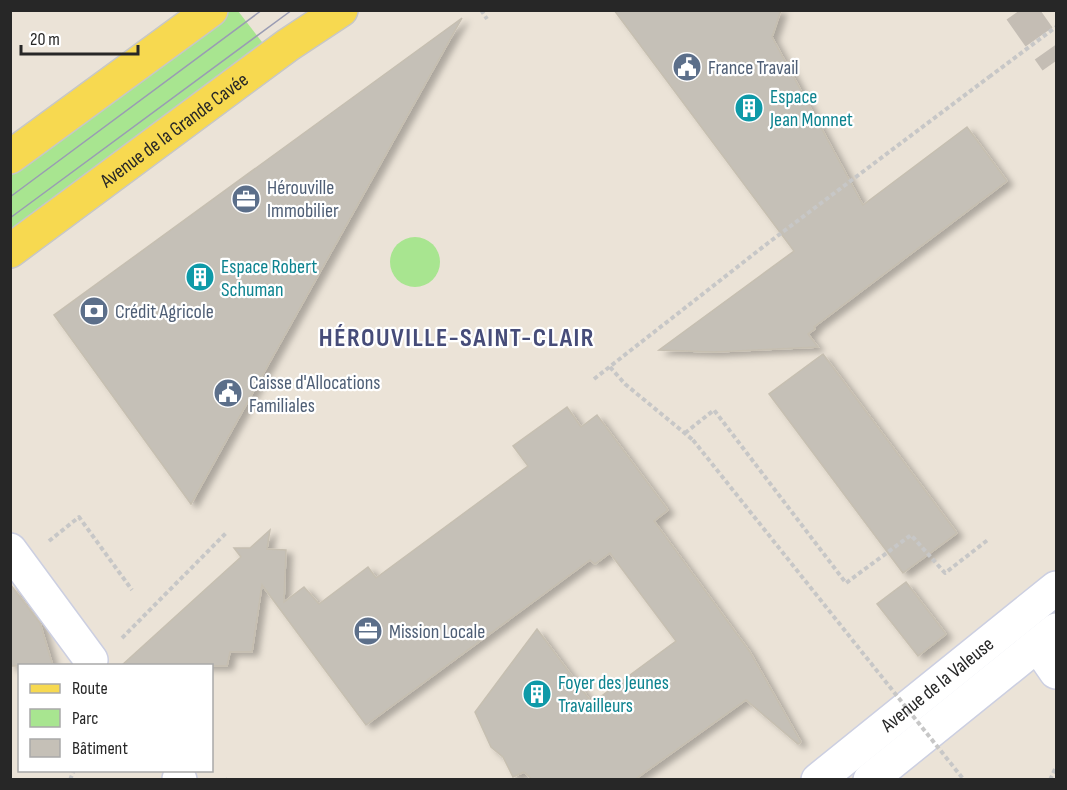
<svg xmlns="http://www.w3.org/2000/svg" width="1067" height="790" font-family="'Sofia Sans Condensed',sans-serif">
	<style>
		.green { fill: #a8e590 }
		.building { fill: #c5c0b7; stroke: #c6bfb1; stroke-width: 1.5; filter: url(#shadow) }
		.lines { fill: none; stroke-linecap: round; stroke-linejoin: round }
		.minor-tunnel { stroke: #c4bdb4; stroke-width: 33; stroke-dasharray: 33 16; stroke-linecap: butt }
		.minor-casing { stroke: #cccfe1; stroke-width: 36 }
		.major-casing { stroke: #c7c7c7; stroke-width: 36 }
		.path { stroke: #c7c7c7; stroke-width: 4; stroke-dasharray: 4.5 3; stroke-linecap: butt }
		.minor { stroke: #fff; stroke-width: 33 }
		.major { stroke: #f7d950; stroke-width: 33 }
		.tram { stroke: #9a9cb3; stroke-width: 1.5 }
		.path-bridge { stroke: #c7c7c7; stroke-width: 4; stroke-dasharray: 4.5 3; stroke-linecap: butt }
		.labels { text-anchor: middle; stroke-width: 4.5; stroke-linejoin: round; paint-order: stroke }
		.service-label { font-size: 20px; fill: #4e5e75; stroke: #fff; text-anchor: start }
		.culture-label { font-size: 20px; fill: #0d838f; stroke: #fff; text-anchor: start }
		.street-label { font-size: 20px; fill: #272727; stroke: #fff }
		.district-label { font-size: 26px; font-weight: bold; letter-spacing: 1.5px; fill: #464c79; stroke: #fff }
	</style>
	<defs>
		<filter id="shadow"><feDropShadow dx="6" dy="4" stdDeviation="3" flood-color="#0004"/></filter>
	</defs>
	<rect width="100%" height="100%" fill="#ebe3d7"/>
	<g class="green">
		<polygon points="226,11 238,11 269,51 11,242 10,170"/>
		<circle cx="415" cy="262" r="25"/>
	</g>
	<g class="building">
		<polygon points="614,10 781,10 772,37 863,205 967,127 1007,181 814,327 815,329 808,334 818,347 714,352 659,350 794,251"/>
		<polygon points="462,18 272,358 191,504 54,315"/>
		<polygon points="823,354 957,533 903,573 769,394"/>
		<polygon points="567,407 581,427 597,415 668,510 654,521 750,652 801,742 798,744 746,700 634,780 533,780 524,772 513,777 503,757 491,747 475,712 537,629 592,703 676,641 610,553 595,564 590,560 366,725 262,585 252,652 230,652 227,666 121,666 241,557 234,548 250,548 270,530 267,549 286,550 284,602 304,587 319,604 368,567 376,578 528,466 513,446"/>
		<polygon points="906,582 946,634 918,656 877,604"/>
		<polygon points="10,584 40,623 53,666 10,666"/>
	</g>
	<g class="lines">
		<polyline class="minor-tunnel" points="1020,10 1056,61"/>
		<g class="minor-casing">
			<g id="minor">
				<polyline points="10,550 91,660"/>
				<polyline points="1038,646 1056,672"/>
				<polyline points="179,779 180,780"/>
				<path id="s1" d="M818 780 1056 588"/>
				<polyline points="870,780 1056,630"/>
			</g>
		</g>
		<g class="major-casing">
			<g id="major">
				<polyline points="10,157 211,10"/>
				<path id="s2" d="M10 251 288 45 341 10"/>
			</g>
		</g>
		<g class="path">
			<polyline points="481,10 487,19"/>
			<polyline points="610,367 625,384 693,440"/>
			<polyline points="594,379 768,243 989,77"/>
			<polyline points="685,433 714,410 846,583 911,535 945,573 989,539"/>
			<polyline points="49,541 79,517 132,590"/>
			<polyline points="122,638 227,532"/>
			<polyline points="225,779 226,780"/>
			<polyline points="70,780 74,770"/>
			<polyline points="1050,780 1056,767"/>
		</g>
		<use href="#minor" class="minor"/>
		<use href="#major" class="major"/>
		<g class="tram">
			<polyline points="10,197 262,10"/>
			<polyline points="10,218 292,10"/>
		</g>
		<g class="path-bridge">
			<polyline points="989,77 1056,27"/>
			<polyline points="693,440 964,780"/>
		</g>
	</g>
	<defs>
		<g id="civic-disc" transform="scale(1.5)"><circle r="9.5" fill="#5c6f8a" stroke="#fff"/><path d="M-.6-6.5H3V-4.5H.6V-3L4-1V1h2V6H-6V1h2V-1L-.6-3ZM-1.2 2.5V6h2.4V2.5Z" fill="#fff"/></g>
		<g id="building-disc" transform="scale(1.5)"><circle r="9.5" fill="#0f9aa8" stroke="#fff"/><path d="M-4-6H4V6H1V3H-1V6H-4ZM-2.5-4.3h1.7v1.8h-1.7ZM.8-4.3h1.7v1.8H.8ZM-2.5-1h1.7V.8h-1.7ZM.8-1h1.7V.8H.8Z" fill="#fff"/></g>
		<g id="office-disc" transform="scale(1.5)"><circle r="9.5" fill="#5c6f8a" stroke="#fff"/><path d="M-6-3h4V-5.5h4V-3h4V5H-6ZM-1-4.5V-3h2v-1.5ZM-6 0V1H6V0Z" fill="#fff"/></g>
		<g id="bank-disc" transform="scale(1.5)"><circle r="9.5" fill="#5c6f8a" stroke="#fff"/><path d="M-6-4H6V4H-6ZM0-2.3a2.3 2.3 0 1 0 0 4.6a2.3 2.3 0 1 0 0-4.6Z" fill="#fff"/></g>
	</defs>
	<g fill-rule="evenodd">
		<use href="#civic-disc" x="687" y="67"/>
		<use href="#building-disc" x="749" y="108"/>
		<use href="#office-disc" x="246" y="199"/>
		<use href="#building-disc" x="200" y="277"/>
		<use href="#bank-disc" x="94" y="311"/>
		<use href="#civic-disc" x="228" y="393"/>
		<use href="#office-disc" x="368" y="631"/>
		<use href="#building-disc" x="537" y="694"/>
	</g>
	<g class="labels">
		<g class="service-label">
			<text x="708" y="74">France Travail</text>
			<text x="267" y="194">Hérouville<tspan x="267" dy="23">Immobilier</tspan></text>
			<text x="115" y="318">Crédit Agricole</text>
			<text x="249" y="389">Caisse d'Allocations<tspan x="249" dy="23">Familiales</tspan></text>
			<text x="389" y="638">Mission Locale</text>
		</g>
		<g class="culture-label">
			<text x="770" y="103">Espace<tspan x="770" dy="23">Jean Monnet</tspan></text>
			<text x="221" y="273">Espace Robert<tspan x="221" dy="23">Schuman</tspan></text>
			<text x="558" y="689">Foyer des Jeunes<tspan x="558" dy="23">Travailleurs</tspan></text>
		</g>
		<g class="street-label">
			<text dy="7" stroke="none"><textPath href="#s2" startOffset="204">Avenue de la Grande Cavée</textPath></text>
			<text dy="7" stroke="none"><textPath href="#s1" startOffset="153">Avenue de la Valeuse</textPath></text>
		</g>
		<g class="district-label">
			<text x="457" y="346">HÉROUVILLE-SAINT-CLAIR</text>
		</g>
	</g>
	<rect width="1067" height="790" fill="none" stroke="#272727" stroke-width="24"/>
	<rect x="18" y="664" width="195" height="108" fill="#ffffff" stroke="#a9a9a9" stroke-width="1.5"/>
	<rect x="30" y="684" width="30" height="9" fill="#f7d950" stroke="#a9a9a9" stroke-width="1.5"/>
	<text x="72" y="694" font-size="18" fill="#272727">Route</text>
	<rect x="30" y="709" width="30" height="18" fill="#a8e590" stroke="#a9a9a9" stroke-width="1.5"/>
	<text x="72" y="724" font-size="18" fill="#272727">Parc</text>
	<rect x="30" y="739" width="30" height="18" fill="#c5c0b7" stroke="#a9a9a9" stroke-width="1.5"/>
	<text x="72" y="754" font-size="18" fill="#272727">Bâtiment</text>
	<path d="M21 45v9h117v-9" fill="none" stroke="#272727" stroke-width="3"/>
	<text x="30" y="45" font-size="18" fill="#272727" stroke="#ffffff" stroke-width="4.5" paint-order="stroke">20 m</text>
</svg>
